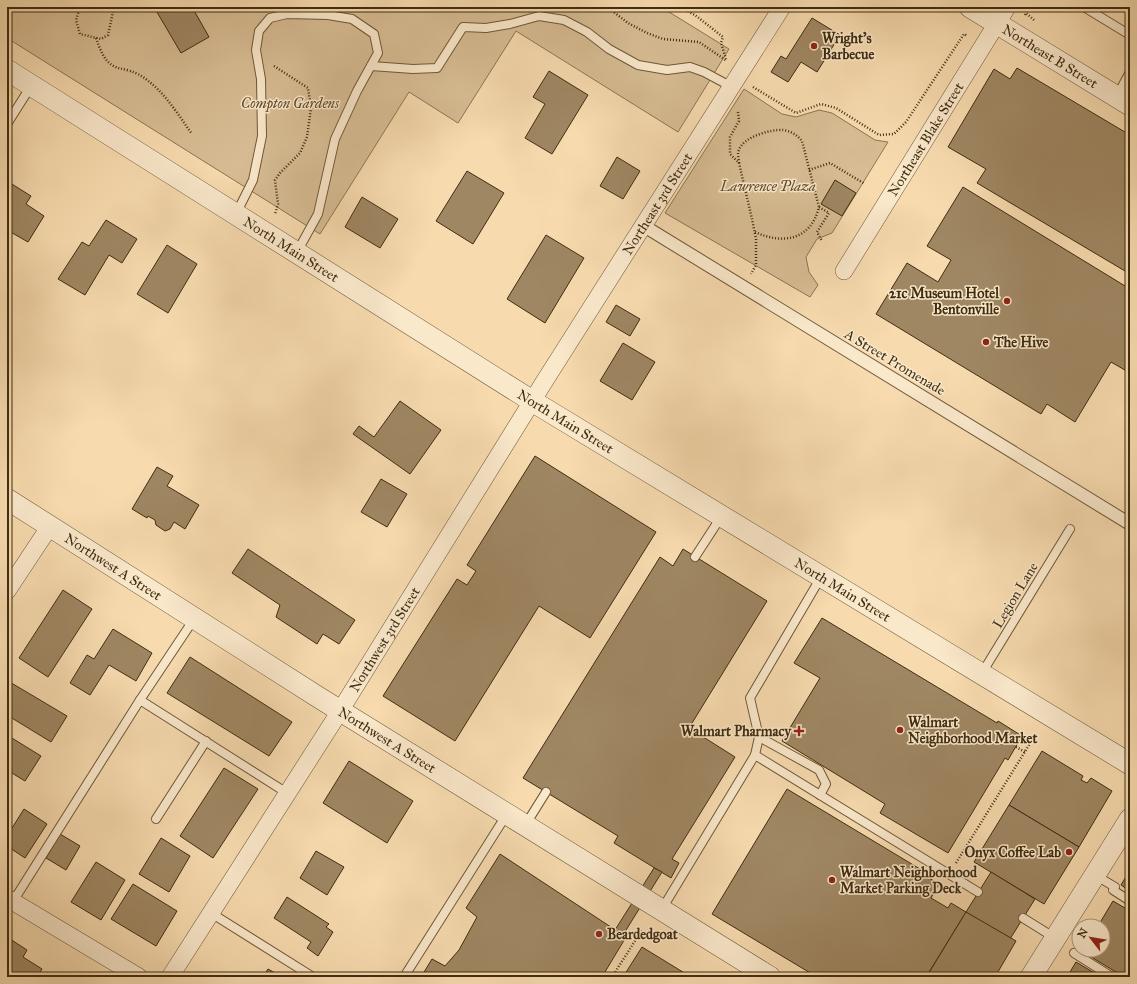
<svg xmlns="http://www.w3.org/2000/svg" width="1137" height="984" font-family="'IM FELL Great Primer',serif">
	<style>
		.green { fill: #d8bd94; stroke: #8c7552 }
		.building { fill: #9f8763; stroke: #3f2d11 }
		.lines { fill: none; stroke-linecap: round; stroke-linejoin: round }
		.service-casing { stroke: #6d5838; stroke-width: 10 }
		.pedestrian-casing { stroke: #6d5838; stroke-width: 14 }
		.minor-casing { stroke: #6d5838; stroke-width: 18 }
		.tertiary-casing { stroke: #6d5838; stroke-width: 22 }
		.path { stroke: #3f2d11; stroke-width: 2.5; stroke-dasharray: 1 2; stroke-linecap: butt }
		.service { stroke: #fae8cb; stroke-width: 8 }
		.pedestrian { stroke: #fae8cb; stroke-width: 12 }
		.minor { stroke: #fae8cb; stroke-width: 17 }
		.tertiary { stroke: #fae8cb; stroke-width: 21 }
		.poi-dot { fill: #8f2418; stroke: #fae8cb; stroke-width: 1.5 }
		.labels { text-anchor: middle; stroke-width: 3; stroke-linejoin: round; paint-order: stroke }
		.poi-label { font-size: 14px; font-weight: bold; fill: #3f2d11; stroke: #fae8cb; text-anchor: start }
		.street-label { font-size: 14px; fill: #3f2d11; stroke: #fae8cb }
		.park-label { font-size: 14px; font-style: italic; fill: #5e4a2b; stroke: #fae8cb }
	</style>
	<rect width="100%" height="100%" fill="#f7dbaf"/>
	<filter id="stains"><feTurbulence type="fractalNoise" baseFrequency=".005" numOctaves="4"/><feColorMatrix values="0 0 0 0 .2 0 0 0 0 .09 0 0 0 0 .02 0 0 0 .5 -.17"/></filter>
	<radialGradient id="worn" r=".72"><stop offset=".6" stop-color="#630" stop-opacity="0"/><stop offset="1" stop-color="#630" stop-opacity=".3"/></radialGradient>
	<g class="green">
		<polygon points="7,7 661,7 729,49 678,132 516,31 458,123 409,92 320,234 7,38"/>
		<polygon points="744,89 782,114 796,117 819,110 832,113 875,140 888,142 832,233 817,239 806,257 809,272 818,285 810,297 665,213"/>
	</g>
	<g class="building">
		<polygon points="154,7 192,7 209,37 181,53"/>
		<polygon points="812,18 840,35 817,72 801,62 788,82 771,72 781,56 786,59"/>
		<polygon points="1017,68 1130,135 1130,274 977,183 986,169 948,147 994,69 1010,79"/>
		<polygon points="549,71 588,95 552,154 525,138 545,104 533,97"/>
		<polygon points="617,157 640,171 623,199 600,186"/>
		<polygon points="467,171 504,193 473,244 436,221"/>
		<polygon points="835,180 856,193 842,216 821,204"/>
		<polygon points="7,181 31,196 26,204 44,216 28,242 7,230"/>
		<polygon points="963,187 1130,289 1130,373 1111,362 1075,422 1047,404 1041,414 876,314 907,263 938,282 951,260 927,246"/>
		<polygon points="362,197 398,219 380,248 345,227"/>
		<polygon points="106,220 137,239 122,263 109,255 85,295 58,279 82,242 89,246"/>
		<polygon points="546,235 584,258 545,323 507,299"/>
		<polygon points="167,245 197,264 168,313 137,294"/>
		<polygon points="616,305 640,319 630,336 606,322"/>
		<polygon points="623,343 655,362 632,400 600,381"/>
		<polygon points="400,401 441,430 410,474 353,434 359,426 374,437"/>
		<polygon points="535,456 656,532 590,638 539,606 455,741 383,696 457,579 467,585 476,571 467,565"/>
		<polygon points="157,467 173,476 167,486 199,505 185,529 174,522 170,529 165,531 156,525 155,520 148,516 147,518 132,509"/>
		<polygon points="381,479 407,494 387,527 361,512"/>
		<polygon points="248,549 355,620 339,644 323,634 317,644 276,617 280,605 232,573"/>
		<polygon points="683,549 767,601 689,728 735,757 672,859 679,863 671,878 614,843 618,836 523,778 660,557 673,566"/>
		<polygon points="63,590 92,609 48,677 19,658"/>
		<polygon points="822,618 997,723 998,721 1022,736 1008,760 1005,758 948,853 880,813 885,804 782,741 820,678 794,663"/>
		<polygon points="113,629 152,653 136,681 109,665 90,695 70,683 87,655 94,659"/>
		<polygon points="190,657 292,722 269,756 167,693"/>
		<polygon points="8,681 67,716 51,742 7,715"/>
		<polygon points="7,735 41,756 25,781 7,770"/>
		<polygon points="1042,751 1083,776 1081,780 1087,783 1091,778 1112,791 1079,847 1009,805"/>
		<polygon points="349,761 413,801 387,843 323,803"/>
		<polygon points="224,768 258,789 213,858 180,836"/>
		<polygon points="787,789 925,872 924,875 939,884 931,898 948,908 951,903 966,912 926,977 817,977 712,914"/>
		<polygon points="1009,805 1079,847 1044,904 974,862"/>
		<polygon points="24,809 47,824 25,858 7,846 7,836"/>
		<polygon points="60,834 80,846 66,870 46,858"/>
		<polygon points="161,838 190,856 169,892 139,874"/>
		<polygon points="316,851 344,867 327,895 300,878"/>
		<polygon points="500,854 626,937 602,977 421,977 432,959 445,966 459,950 477,917 466,908"/>
		<polygon points="96,862 125,880 101,920 71,902"/>
		<polygon points="654,868 662,872 623,935 615,930"/>
		<polygon points="1130,870 1130,891 1121,885"/>
		<polygon points="991,872 1035,899 1010,939 966,912"/>
		<polygon points="133,884 177,911 156,946 111,919"/>
		<polygon points="287,897 329,924 326,927 333,932 318,956 307,948 311,942 274,918"/>
		<polygon points="1113,901 1130,911 1130,977 1124,977 1083,952 1084,950 1103,950 1103,926 1098,926"/>
		<polygon points="966,912 1016,941 995,977 929,977 927,976"/>
		<polygon points="7,937 27,950 23,957 42,969 37,977 7,977"/>
		<polygon points="642,947 691,977 623,977"/>
		<polygon points="1076,962 1101,977 1067,977"/>
		<polygon points="268,969 282,977 263,977"/>
	</g>
	<g class="lines">
		<g class="service-casing">
			<g id="service">
				<polyline points="1084,7 1130,35"/>
				<polyline points="371,66 413,69 437,68 463,27 486,28 510,24 539,16 564,20 587,32 609,49 638,65 667,70 690,67 704,72 732,87"/>
				<polyline points="1117,96 1130,72"/>
				<polyline points="7,124 31,86"/>
				<polyline points="236,214 253,180 262,136 261,79 256,50 259,31 270,18 287,14 328,15 352,19 374,34 378,53 357,91 335,139 318,214 297,252"/>
				<polyline points="695,557 721,517"/>
				<polyline points="982,673 1070,529"/>
				<polyline points="140,700 287,793"/>
				<polyline points="759,737 819,770 826,784 820,795"/>
				<polyline points="755,755 978,892"/>
				<polyline points="156,819 206,741"/>
				<polyline points="526,824 546,792"/>
				<polyline points="1095,875 1115,887"/>
				<polyline points="1113,890 1130,901"/>
				<polyline points="662,909 755,755 759,737 750,698 821,577"/>
				<polyline points="7,911 140,700 194,619"/>
				<polyline points="211,913 313,977"/>
				<polyline points="1023,918 1055,938"/>
				<polyline points="1074,953 1112,977"/>
				<polyline points="404,977 507,814"/>
			</g>
		</g>
		<g class="pedestrian-casing">
			<polyline id="pedestrian" points="644,226 1130,524"/>
		</g>
		<g class="minor-casing">
			<g id="minor">
				<path id="s1" d="M844 271 1007 7"/>
				<polyline points="7,591 50,526"/>
				<polyline points="7,898 139,977"/>
				<path id="s2" d="M170 977 340 711 544 382 782 7"/>
			</g>
		</g>
		<g class="tertiary-casing">
			<g id="tertiary">
				<path id="s3" d="M970 7 1130 105"/>
				<path id="s4" d="M7 70 532 401 1130 764"/>
				<path id="s5" d="M7 499 318 697 770 977"/>
				<polyline points="1031,977 1130,819"/>
			</g>
		</g>
		<g class="path">
			<polyline points="80,7 76,20 80,34 101,39 108,35 114,7"/>
			<polyline points="483,7 492,9 497,7"/>
			<polyline points="607,7 628,23 647,33 663,39 699,42 727,61"/>
			<polyline points="680,7 695,15 723,37 721,43 726,59"/>
			<polyline points="1025,15 1026,13 1034,20"/>
			<path d="M96 38C110 81 122 60 147 80 166 94 179 116 192 134"/>
			<polyline points="274,66 308,88 311,108 307,137 300,153 280,173 275,180 278,204 275,214"/>
			<polyline points="753,87 796,113 821,104 836,108 879,135 894,134 906,122 964,34 968,36"/>
			<polyline points="738,112 739,121 730,137 730,154 739,163 752,219 756,239 756,265 751,274"/>
			<path d="M739 163C739 159 737 154 739 150 743 137 771 129 783 130 791 131 797 135 802 141L819 207"/>
			<polyline points="809,170 830,163 865,184"/>
			<path d="M755 232C783 245 811 240 819 207L829 213 817 232 822 241"/>
			<polyline points="1016,747 1025,752"/>
			<polyline points="956,863 1034,737"/>
			<polyline points="612,977 642,930"/>
		</g>
		<use href="#service" class="service"/>
		<use href="#pedestrian" class="pedestrian"/>
		<use href="#minor" class="minor"/>
		<use href="#tertiary" class="tertiary"/>
	</g>
	<g class="poi-dot">
		<circle cx="814" cy="46" r="4"/>
		<circle cx="1007" cy="301" r="4"/>
		<circle cx="986" cy="342" r="4"/>
		<circle cx="900" cy="730" r="4"/>
		<path d="M797 725h4v4h4v4h-4v4h-4v-4h-4v-4h4z"/>
		<circle cx="1069" cy="852" r="4"/>
		<circle cx="832" cy="880" r="4"/>
		<circle cx="599" cy="934" r="4"/>
	</g>
	<g class="labels">
		<g class="poi-label">
			<text x="822" y="43">Wright's<tspan x="822" dy="16">Barbecue</tspan></text>
			<text x="999" y="298" text-anchor="end">21c Museum Hotel<tspan x="999" dy="16">Bentonville</tspan></text>
			<text x="994" y="347">The Hive</text>
			<text x="908" y="727">Walmart<tspan x="908" dy="16">Neighborhood Market</tspan></text>
			<text x="791" y="736" text-anchor="end">Walmart Pharmacy</text>
			<text x="1061" y="857" text-anchor="end">Onyx Coffee Lab</text>
			<text x="840" y="877">Walmart Neighborhood<tspan x="840" dy="16">Market Parking Deck</tspan></text>
			<text x="607" y="939">Beardedgoat</text>
		</g>
		<g class="street-label">
			<text dy="5" stroke="none"><textPath href="#s3" startOffset="94">Northeast B Street</textPath></text>
			<text dy="5" stroke="none"><textPath href="#s1" startOffset="155">Northeast Blake Street</textPath></text>
			<text dy="5" stroke="none"><textPath href="#s2" startOffset="914">Northeast 3rd Street</textPath></text>
			<text dy="5" stroke="none"><textPath href="#s4" startOffset="336">North Main Street</textPath></text>
			<text transform="translate(895 362) rotate(31)" y="5">A Street Promenade</text>
			<text dy="5" stroke="none"><textPath href="#s4" startOffset="660">North Main Street</textPath></text>
			<text dy="5" stroke="none"><textPath href="#s5" startOffset="126">Northwest A Street</textPath></text>
			<text dy="5" stroke="none"><textPath href="#s4" startOffset="984">North Main Street</textPath></text>
			<text transform="translate(1015 595) rotate(-59)" y="5">Legion Lane</text>
			<text dy="5" stroke="none"><textPath href="#s2" startOffset="400">Northwest 3rd Street</textPath></text>
			<text dy="5" stroke="none"><textPath href="#s5" startOffset="450">Northwest A Street</textPath></text>
		</g>
		<g class="park-label">
			<text x="290" y="108">Compton Gardens</text>
			<text x="768" y="191">Lawrence Plaza</text>
		</g>
	</g>
	<rect width="1137" height="984" fill="none" stroke="#f7dbaf" stroke-width="24"/>
	<rect x="8" y="8" width="1121" height="968" fill="none" stroke="#3f2d11" stroke-width="2"/>
	<rect x="12" y="12" width="1113" height="960" fill="none" stroke="#3f2d11"/>
	<g transform="translate(1091 938) rotate(301)"><circle r="19" fill="#fae8cb" stroke="#af9d81"/>
	<path d="M0-3L7 15L0 10L-7 15Z" fill="#8f2418"/>
	<text y="-6" font-size="11" font-weight="bold" text-anchor="middle" fill="#3f2d11">N</text>
	</g>
	<rect width="100%" height="100%" filter="url(#stains)"/>
	<rect width="100%" height="100%" fill="url(#worn)"/>
</svg>
